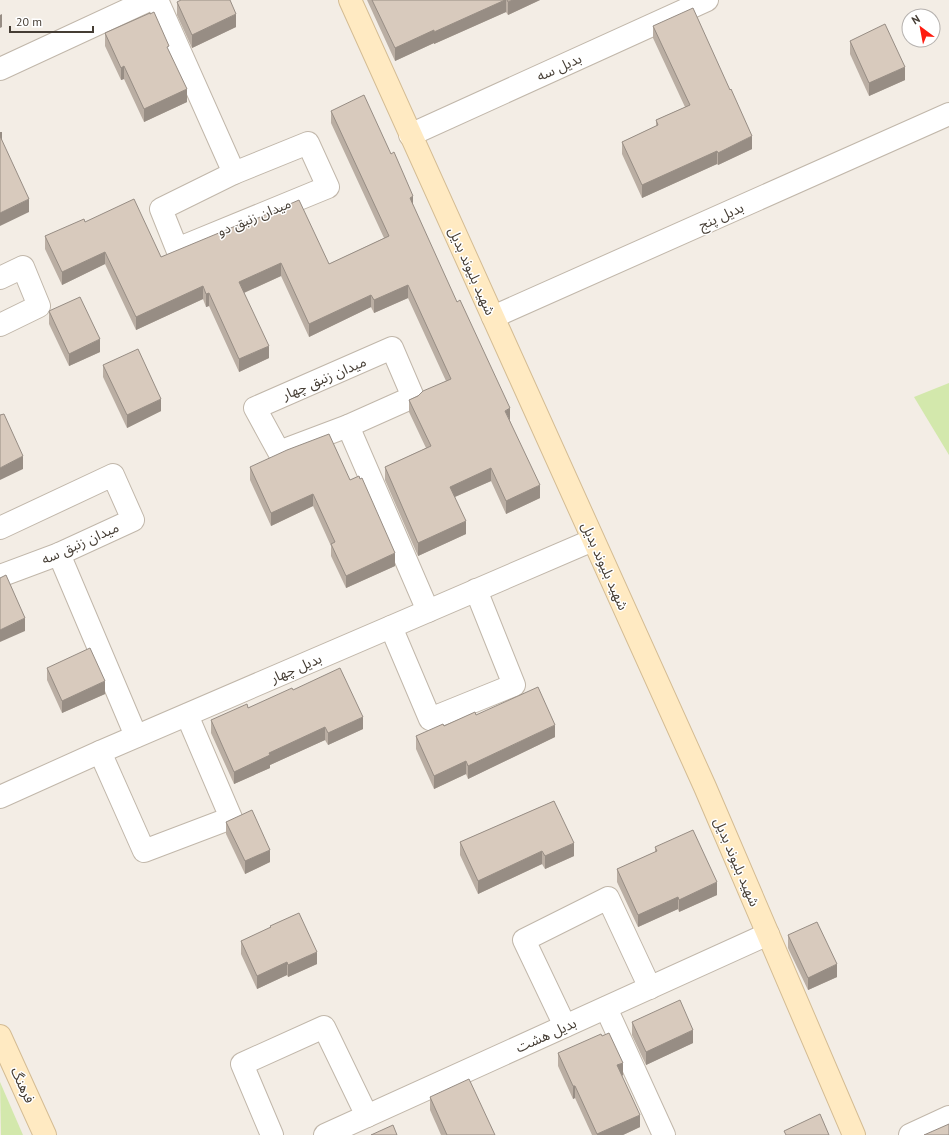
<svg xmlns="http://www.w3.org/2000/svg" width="949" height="1135" font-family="'PT Sans','Noto Sans Arabic',sans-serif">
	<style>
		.green { fill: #d3e8ac }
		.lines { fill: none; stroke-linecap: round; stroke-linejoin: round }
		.street-casing { stroke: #c1b7aa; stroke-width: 24 }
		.secondary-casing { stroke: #d4bc93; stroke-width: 24 }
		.street { stroke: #fff; stroke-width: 22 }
		.secondary { stroke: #ffeac2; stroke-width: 22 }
		.wall { fill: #baaea3 }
		.shaded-wall { fill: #978d84 }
		.building { fill: #d8cabd; stroke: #978d84 }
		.labels { text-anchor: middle; stroke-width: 3; stroke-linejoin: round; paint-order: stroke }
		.street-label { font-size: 14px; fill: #453d34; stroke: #fff }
	</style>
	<rect width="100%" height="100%" fill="#f3ede5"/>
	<g class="green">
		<polygon points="949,383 949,455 914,397"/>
		<polygon points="0,1082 23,1135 1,1135"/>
	</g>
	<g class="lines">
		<g class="street-casing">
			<g id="street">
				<polyline points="157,0 234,173"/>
				<polyline points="0,69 149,0"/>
				<polyline points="410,135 707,0"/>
				<polygon points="308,143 328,187 177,249 161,209 234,173"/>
				<polyline points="0,278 23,267 39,306 0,325"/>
				<polyline points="493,317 949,114"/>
				<polygon points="392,348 413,397 348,426 279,452 255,408"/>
				<polyline points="348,426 428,611"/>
				<polyline points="0,528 113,475 133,520 59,554 0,576"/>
				<polyline points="59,554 136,736"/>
				<polyline points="391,627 430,719 514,685 476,590"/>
				<polyline points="100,752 144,851 231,818 187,715"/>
				<polyline points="0,797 100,752 593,540"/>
				<polyline points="606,1008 664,1135"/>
				<polyline points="565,1026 524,940 608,898 650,988"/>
				<polyline points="272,1135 242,1064 324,1027 367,1116"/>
				<polyline points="325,1135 768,934"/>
				<polyline points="910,1135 949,1117"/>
			</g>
		</g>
		<g class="secondary-casing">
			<g id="secondary">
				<polyline points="350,0 705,787 854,1135"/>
				<polyline points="0,1036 45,1135"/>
			</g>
		</g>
		<use href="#street" class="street"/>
		<use href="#secondary" class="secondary"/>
	</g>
	<g class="wall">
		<polygon points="367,0 540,0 508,15 506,12 434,44 434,43 395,61"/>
		<polygon points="177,2 236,27 192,48 177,15"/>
		<polygon points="653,26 752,149 718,165 717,164 642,198 622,154 622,142 656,126 656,120 685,107 653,38"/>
		<polygon points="105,33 169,51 187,102 144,122 124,79 121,80 105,46"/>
		<polygon points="850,41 905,80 869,96 850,54"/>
		<polygon points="331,111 413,206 510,421 540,498 506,514 491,481 455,497 466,534 418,556 385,480 385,467 426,448 409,412 409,400 446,381 408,298 374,313 371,307 309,337 281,276 244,293 269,358 239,372 209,306 206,307 203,299 136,330 105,264 62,285 45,249 45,236 85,222 161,257 251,221 329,264 384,238 331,123"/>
		<polygon points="49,311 100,352 69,366 49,324"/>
		<polygon points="103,365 161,411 127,428 103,377"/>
		<polygon points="250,467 350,480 395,566 346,588 331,556 331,546 313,506 271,526 250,480"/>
		<polygon points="47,668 105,694 62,713 47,680"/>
		<polygon points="293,690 363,729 328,745 325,740 270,765 270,768 234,784 211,733 211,720 248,708"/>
		<polygon points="476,715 555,737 468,779 466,774 434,789 416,749 416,736 444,726"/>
		<polygon points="554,801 574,856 545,869 542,864 478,894 460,855 460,842"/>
		<polygon points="226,822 270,862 245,874 226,834"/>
		<polygon points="655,847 717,895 679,912 678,909 638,927 617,882 617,869 655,852"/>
		<polygon points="270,926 317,964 288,977 287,975 257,989 241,954 241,941 270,928"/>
		<polygon points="788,935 837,977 808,990 788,948"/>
		<polygon points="632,1022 693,1043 646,1065 632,1035"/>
		<polygon points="558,1053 623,1075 622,1076 640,1127 623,1135 592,1135 575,1098 573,1099 558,1066"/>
		<polygon points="430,1097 495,1135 441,1135 430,1110"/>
	</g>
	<g class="shaded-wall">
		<polygon points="505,0 506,0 506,12 434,44 434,32"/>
		<polygon points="513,0 540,0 508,15 508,2"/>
		<polygon points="2,14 2,27 0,28 0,15"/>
		<polygon points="236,14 236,27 192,48 192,35"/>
		<polygon points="434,30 434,43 395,61 395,48"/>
		<polygon points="124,66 124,79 121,80 121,68"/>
		<polygon points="905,67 905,80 869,96 869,83"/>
		<polygon points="187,89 187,102 144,122 144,109"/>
		<polygon points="0,132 2,132 2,144 0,145"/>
		<polygon points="752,136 752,149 718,165 718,153"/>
		<polygon points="717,151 717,164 642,198 642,185"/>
		<polygon points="413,196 413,209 410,198"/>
		<polygon points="29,199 29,212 0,226 0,213"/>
		<polygon points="105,252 105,264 62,285 62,272"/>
		<polygon points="281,263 281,276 239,295 239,282"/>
		<polygon points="408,285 408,298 374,313 374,300"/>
		<polygon points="203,286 203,299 136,330 136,317"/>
		<polygon points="209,293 209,306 206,307 206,294"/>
		<polygon points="371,295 371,307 309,337 309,324"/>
		<polygon points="100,339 100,352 69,366 69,354"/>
		<polygon points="269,346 269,358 239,372 239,359"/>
		<polygon points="161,399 161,411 127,428 127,415"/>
		<polygon points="510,408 510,421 505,411"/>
		<polygon points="23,456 23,469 0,480 0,468"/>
		<polygon points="491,468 491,481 450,499 450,487"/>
		<polygon points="540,485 540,498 506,514 506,501"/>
		<polygon points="313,494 313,506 271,526 271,513"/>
		<polygon points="466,521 466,534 418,556 418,543"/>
		<polygon points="395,553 395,566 346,588 346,576"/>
		<polygon points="25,618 25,631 0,642 0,630"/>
		<polygon points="105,681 105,694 62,713 62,701"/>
		<polygon points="363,717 363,729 328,745 328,733"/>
		<polygon points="555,725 555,737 468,779 468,766"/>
		<polygon points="325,727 325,740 270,765 270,768 234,784 234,772 269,753"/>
		<polygon points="466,761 466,774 434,789 434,776"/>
		<polygon points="574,843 574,856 545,869 545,856"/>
		<polygon points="270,850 270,862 245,874 245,861"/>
		<polygon points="542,851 542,864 478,894 478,881"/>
		<polygon points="717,882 717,895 679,912 679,900"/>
		<polygon points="678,897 678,909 638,927 638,915"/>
		<polygon points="317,952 317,964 288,977 288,965"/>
		<polygon points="287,962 287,975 257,989 257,976"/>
		<polygon points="837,964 837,977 808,990 808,978"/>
		<polygon points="693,1030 693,1043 646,1065 646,1052"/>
		<polygon points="623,1063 623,1075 617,1078 617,1065"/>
		<polygon points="573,1086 575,1086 575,1098 573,1099"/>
		<polygon points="640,1115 640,1127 623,1135 597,1135 597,1134"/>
	</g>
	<g class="building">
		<polygon points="181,0 230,0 236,14 192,35 177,2"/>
		<polygon points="372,0 505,0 434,32 434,30 395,48"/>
		<polygon points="507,0 513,0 508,2"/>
		<polygon points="693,8 730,90 731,89 752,136 718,153 717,151 642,185 622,142 658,125 656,120 690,105 653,26"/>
		<polygon points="154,12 169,46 167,47 187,89 144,109 124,66 121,68 105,33 150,13 150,14"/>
		<polygon points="885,24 905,67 869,83 850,41"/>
		<polygon points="364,95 391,154 394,152 413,196 410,198 457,302 460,300 510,408 505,411 540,485 506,501 491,468 450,487 466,521 418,543 385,467 431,446 409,400 418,396 423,391 451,379 408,285 374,300 371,295 309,324 281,263 239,282 269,346 239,359 209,293 206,294 203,286 136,317 105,252 62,272 45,236 84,219 85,222 134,199 161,257 250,220 251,221 299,200 329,264 389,236 331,111"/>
		<polygon points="0,136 29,199 0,213"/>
		<polygon points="80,297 100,339 69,354 49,311"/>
		<polygon points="138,349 161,399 127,415 103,365"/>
		<polygon points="4,414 23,456 0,468 0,415"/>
		<polygon points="329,434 350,480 359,476 360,479 362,478 395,553 346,576 331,544 335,542 313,494 271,513 250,467 287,450"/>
		<polygon points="6,575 25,618 0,630 0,578"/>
		<polygon points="90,648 105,681 62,701 47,668"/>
		<polygon points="340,668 363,717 328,733 325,727 269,753 270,755 234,772 211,720 247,704 248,708 292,688 293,690"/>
		<polygon points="538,687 555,725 468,766 466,761 434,776 416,736 443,724 444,726 475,712 476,715"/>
		<polygon points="554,801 574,843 545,856 542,851 478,881 460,842"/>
		<polygon points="252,810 270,850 245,861 226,822"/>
		<polygon points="693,830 717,882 679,900 678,897 638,915 617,869 657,851 655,847"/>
		<polygon points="299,913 317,952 288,965 287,962 257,976 241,941 271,927 270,926"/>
		<polygon points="817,922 837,964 808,978 788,935"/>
		<polygon points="680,1000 693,1030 646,1052 632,1022"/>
		<polygon points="609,1033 623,1063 617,1065 640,1115 597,1134 575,1086 573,1086 558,1053 601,1034 602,1036"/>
		<polygon points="469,1079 495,1135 447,1135 430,1097"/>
		<polygon points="820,1114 829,1135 786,1135 784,1131"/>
		<polygon points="949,1124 949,1135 924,1135"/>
		<polygon points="393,1125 397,1135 371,1135"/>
	</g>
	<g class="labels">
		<g class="street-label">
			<text transform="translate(559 67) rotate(-24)" y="5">بدیل سه</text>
			<text transform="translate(721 216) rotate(-24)" y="5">بدیل پنج</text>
			<text transform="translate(254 217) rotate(-22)" y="5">میدان زنبق دو</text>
			<text transform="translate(472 271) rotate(66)" y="5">شهید بلیوند بدیل</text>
			<text transform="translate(324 378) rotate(-23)" y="5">میدان زنبق چهار</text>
			<text transform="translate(80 543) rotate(-24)" y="5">میدان زنبق سه</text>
			<text transform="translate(605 566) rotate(66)" y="5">شهید بلیوند بدیل</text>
			<text transform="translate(296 668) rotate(-23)" y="5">بدیل چهار</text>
			<text transform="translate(737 862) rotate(67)" y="5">شهید بلیوند بدیل</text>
			<text transform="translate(546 1035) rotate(-24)" y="5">بدیل هشت</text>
			<text transform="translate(23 1085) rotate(65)" y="5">فرهنگ</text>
		</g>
	</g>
	<g transform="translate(921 28) rotate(328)"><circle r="19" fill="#ffffff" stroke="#b5b1ae"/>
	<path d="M0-3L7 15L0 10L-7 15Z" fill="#fe1c10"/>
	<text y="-6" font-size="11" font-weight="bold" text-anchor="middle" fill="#453d34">N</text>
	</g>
	<path d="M10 26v6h83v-6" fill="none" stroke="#453d34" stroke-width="2"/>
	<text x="16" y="26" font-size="12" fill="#453d34" stroke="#ffffff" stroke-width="3" paint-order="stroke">20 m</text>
</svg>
